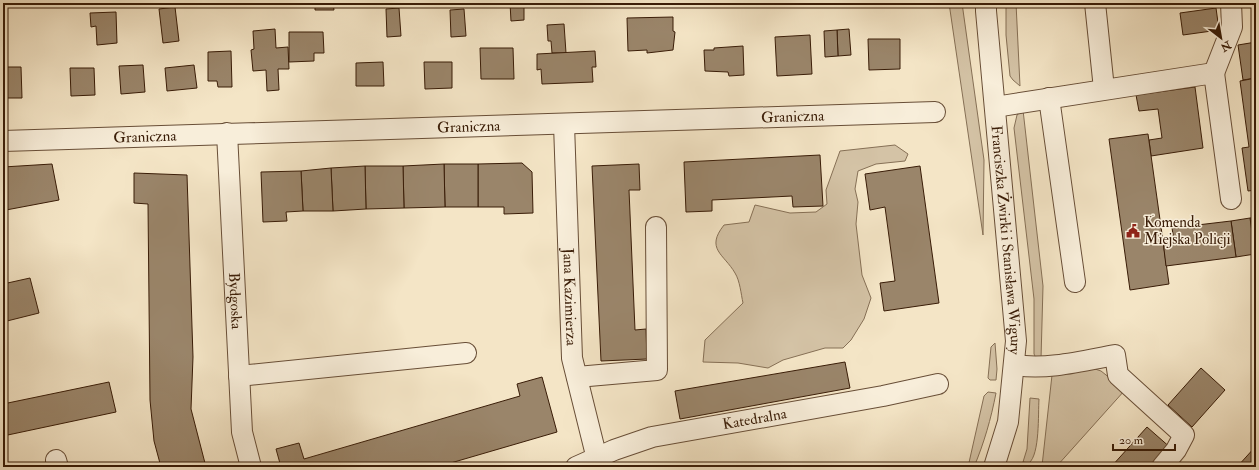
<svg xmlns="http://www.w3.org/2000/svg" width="1259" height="470" font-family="'IM FELL Double Pica',serif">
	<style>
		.green { fill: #d4c3a6; stroke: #867056 }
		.building { fill: #9a856a; stroke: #391c07 }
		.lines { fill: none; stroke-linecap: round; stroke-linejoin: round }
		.minor-casing { stroke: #684e37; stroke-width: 22 }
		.minor { stroke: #f8eeda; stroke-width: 20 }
		.labels { text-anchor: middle; stroke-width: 3; stroke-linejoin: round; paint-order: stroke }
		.street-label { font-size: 15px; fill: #391c07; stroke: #f8eeda }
		.poi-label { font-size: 15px; fill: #391c07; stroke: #f8eeda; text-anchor: start }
	</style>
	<rect width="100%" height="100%" fill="#f4e5c6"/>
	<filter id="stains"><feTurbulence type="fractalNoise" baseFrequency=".005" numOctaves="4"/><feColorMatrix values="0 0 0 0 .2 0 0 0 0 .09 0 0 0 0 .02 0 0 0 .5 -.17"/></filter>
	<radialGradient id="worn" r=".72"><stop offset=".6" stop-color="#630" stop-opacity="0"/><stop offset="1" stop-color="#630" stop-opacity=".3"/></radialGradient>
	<g class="green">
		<polygon points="949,3 962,3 984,160 983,235"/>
		<polygon points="1006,3 1016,3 1020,86 1013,80 1010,76 1006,35"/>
		<polygon points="1023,110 1043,286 1041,359 1036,358 1034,354 1034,299 1014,128 1017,115"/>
		<path d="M895 145 908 154 905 161 876 164 858 171 855 189 858 202 856 224 862 275 871 298 864 319 851 340 843 348H825L783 360 768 368 738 363 703 362 705 340 743 303C741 294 740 281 735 273 724 254 705 249 724 225L749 222 755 205 790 213 816 212 827 204 826 190 840 151Z"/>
		<polygon points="995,343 997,369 996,380 990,380 988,378 991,347"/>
		<polygon points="1095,369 1101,371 1125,390 1056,467 1042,466 1052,375"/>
		<path d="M988 392 996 393C991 419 984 443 974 467H968L984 396Z"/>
		<path d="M1030 398 1039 399C1038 414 1040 454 1029 463L1023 462 1027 449Z"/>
	</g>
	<g class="building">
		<polygon points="315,3 333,3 334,10 315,10"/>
		<polygon points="510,3 524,3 524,20 511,21"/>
		<polygon points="175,7 179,41 163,43 159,9"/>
		<polygon points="399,8 401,36 387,37 386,9"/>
		<polygon points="1216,8 1219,30 1183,35 1180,13"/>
		<polygon points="464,9 466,36 451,37 450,10"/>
		<polygon points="116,12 117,43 97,45 96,26 91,27 90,13"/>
		<polygon points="673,17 673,31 675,32 673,50 647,53 647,50 628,51 627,18"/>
		<polygon points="564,24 566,53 552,53 551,41 548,41 547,25"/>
		<polygon points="275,29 276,48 288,47 289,69 278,69 279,90 267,91 266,70 253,71 251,50 254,49 253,31"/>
		<polygon points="849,29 851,55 838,56 837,30"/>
		<polygon points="837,30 838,56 825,57 824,31"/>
		<polygon points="289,32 323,32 324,53 314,53 314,61 289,62"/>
		<polygon points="810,35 812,74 777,76 775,37"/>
		<polygon points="868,39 900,39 900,69 869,70"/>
		<polygon points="1256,42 1256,78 1243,80 1238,45"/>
		<polygon points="743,46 744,75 729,76 728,72 705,71 704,50 714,50 714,48"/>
		<polygon points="480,48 513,48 514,79 481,79"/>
		<polygon points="231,51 232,87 218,87 217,81 208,81 208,52"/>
		<polygon points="595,51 596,67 592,67 593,82 542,84 541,69 537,70 537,54"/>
		<polygon points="383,62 384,86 356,86 356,63"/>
		<polygon points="424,62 452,62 452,88 425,89"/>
		<polygon points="143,65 145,92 121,94 119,66"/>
		<polygon points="194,65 197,88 167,91 165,68"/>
		<polygon points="3,67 21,67 22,98 3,98"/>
		<polygon points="70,68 94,68 95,95 71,96"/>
		<polygon points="1256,78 1256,190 1248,191 1242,148 1249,147 1240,81"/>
		<polygon points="1195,87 1203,148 1151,156 1149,140 1162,138 1158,109 1139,111 1136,95"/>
		<polygon points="1148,134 1169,284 1130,290 1109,139"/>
		<polygon points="820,155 823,206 793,207 792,196 712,200 712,211 686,212 684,162"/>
		<polygon points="522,163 532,172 533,213 504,214 504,207 478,207 478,164"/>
		<polygon points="52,164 59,200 6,210 3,199 3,167"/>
		<polygon points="444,164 478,164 478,207 445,207"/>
		<polygon points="444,164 445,207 404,208 403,166"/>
		<polygon points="639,164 640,190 629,190 635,330 646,329 647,359 601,361 592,166"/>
		<polygon points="365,166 403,166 404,208 366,209"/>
		<polygon points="365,166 366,209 333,211 331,168"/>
		<polygon points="920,166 939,303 884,311 880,283 895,281 885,207 870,210 865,174"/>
		<polygon points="331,168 333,211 303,211 301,171"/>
		<polygon points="301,171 303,211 286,212 287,221 263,222 261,172"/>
		<polygon points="134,173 187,175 193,357 191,409 206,467 161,467 154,441 150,400 148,204 134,203"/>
		<polygon points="1256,217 1256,254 1255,254 1250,218"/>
		<polygon points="1250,218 1255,254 1236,257 1231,221"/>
		<polygon points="1231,221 1236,257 1166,266 1163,241 1174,240 1172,228"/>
		<polygon points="30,278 39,313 3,322 3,284"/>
		<polygon points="845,362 850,388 680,419 675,391"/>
		<polygon points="1201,368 1225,390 1192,427 1168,405"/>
		<polygon points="542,377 557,432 437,467 281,467 276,449 299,443 304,459 520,396 517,384"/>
		<polygon points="109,382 116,412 3,436 3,404"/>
		<polygon points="1147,427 1172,449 1156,467 1111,467"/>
		<polygon points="1256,446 1256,465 1254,467 1237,467"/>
	</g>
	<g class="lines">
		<g class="minor-casing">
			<g id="minor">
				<path id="s1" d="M986 3V11L1016 341 1008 422 994 467"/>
				<polyline points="1095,3 1104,89"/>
				<polyline points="1214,73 1232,27 1231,3"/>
				<polyline points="1049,98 1075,282"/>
				<polyline points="995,107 1214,73 1231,199"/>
				<path id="s2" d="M564 124 572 358 599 467"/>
				<path id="s3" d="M227 133 242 432 251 467"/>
				<path id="s4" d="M3 141 935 112"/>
				<path d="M1015 365C1048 370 1082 361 1115 355L1118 375 1184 435 1176 450 1162 467"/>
				<polyline points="239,376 466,353"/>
				<polyline points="577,377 657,370 656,227"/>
				<polyline points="56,460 58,467"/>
				<path id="s5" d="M576 467 614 450 652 437 883 396 938 384"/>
			</g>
		</g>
		<use href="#minor" class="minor"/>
	</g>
	<defs>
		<g id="civic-bare" transform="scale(1.08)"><path d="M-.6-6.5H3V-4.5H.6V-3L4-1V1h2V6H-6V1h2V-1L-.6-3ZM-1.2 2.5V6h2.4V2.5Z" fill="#8f2418" stroke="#f8eeda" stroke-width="2.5" paint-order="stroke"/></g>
	</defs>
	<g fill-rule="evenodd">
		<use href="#civic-bare" x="1133" y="231"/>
	</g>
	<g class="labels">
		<g class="street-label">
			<text dy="5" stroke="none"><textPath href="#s4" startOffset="790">Graniczna</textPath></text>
			<text dy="5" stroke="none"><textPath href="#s4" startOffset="466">Graniczna</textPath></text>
			<text dy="5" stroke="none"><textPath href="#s4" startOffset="142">Graniczna</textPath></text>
			<text dy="5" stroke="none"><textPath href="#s1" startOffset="238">Franciszka Żwirki i Stanisława Wigury</textPath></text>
			<text dy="5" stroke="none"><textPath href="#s2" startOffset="173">Jana Kazimierza</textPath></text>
			<text dy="5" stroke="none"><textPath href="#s3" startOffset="168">Bydgoska</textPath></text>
			<text dy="5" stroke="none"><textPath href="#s5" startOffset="186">Katedralna</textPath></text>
		</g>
		<g class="poi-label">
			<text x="1144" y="227">Komenda<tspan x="1144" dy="17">Miejska Policji</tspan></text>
		</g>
	</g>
	<rect width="1259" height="470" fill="none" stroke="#f4e5c6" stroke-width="16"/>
	<rect x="4" y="4" width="1251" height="462" fill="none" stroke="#391c07" stroke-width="2"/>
	<rect x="8" y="8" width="1243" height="454" fill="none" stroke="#391c07"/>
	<g transform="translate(1221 38) rotate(149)" stroke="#f8eeda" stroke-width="3" paint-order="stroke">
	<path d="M0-3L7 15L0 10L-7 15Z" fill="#391c07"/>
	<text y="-6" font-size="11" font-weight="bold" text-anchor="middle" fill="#391c07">N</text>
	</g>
	<path d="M1113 444v6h62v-6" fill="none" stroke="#391c07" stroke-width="2"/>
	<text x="1119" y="444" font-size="12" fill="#391c07" stroke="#f8eeda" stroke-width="3" paint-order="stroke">20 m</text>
	<rect width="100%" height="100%" filter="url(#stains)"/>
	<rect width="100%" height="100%" fill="url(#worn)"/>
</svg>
